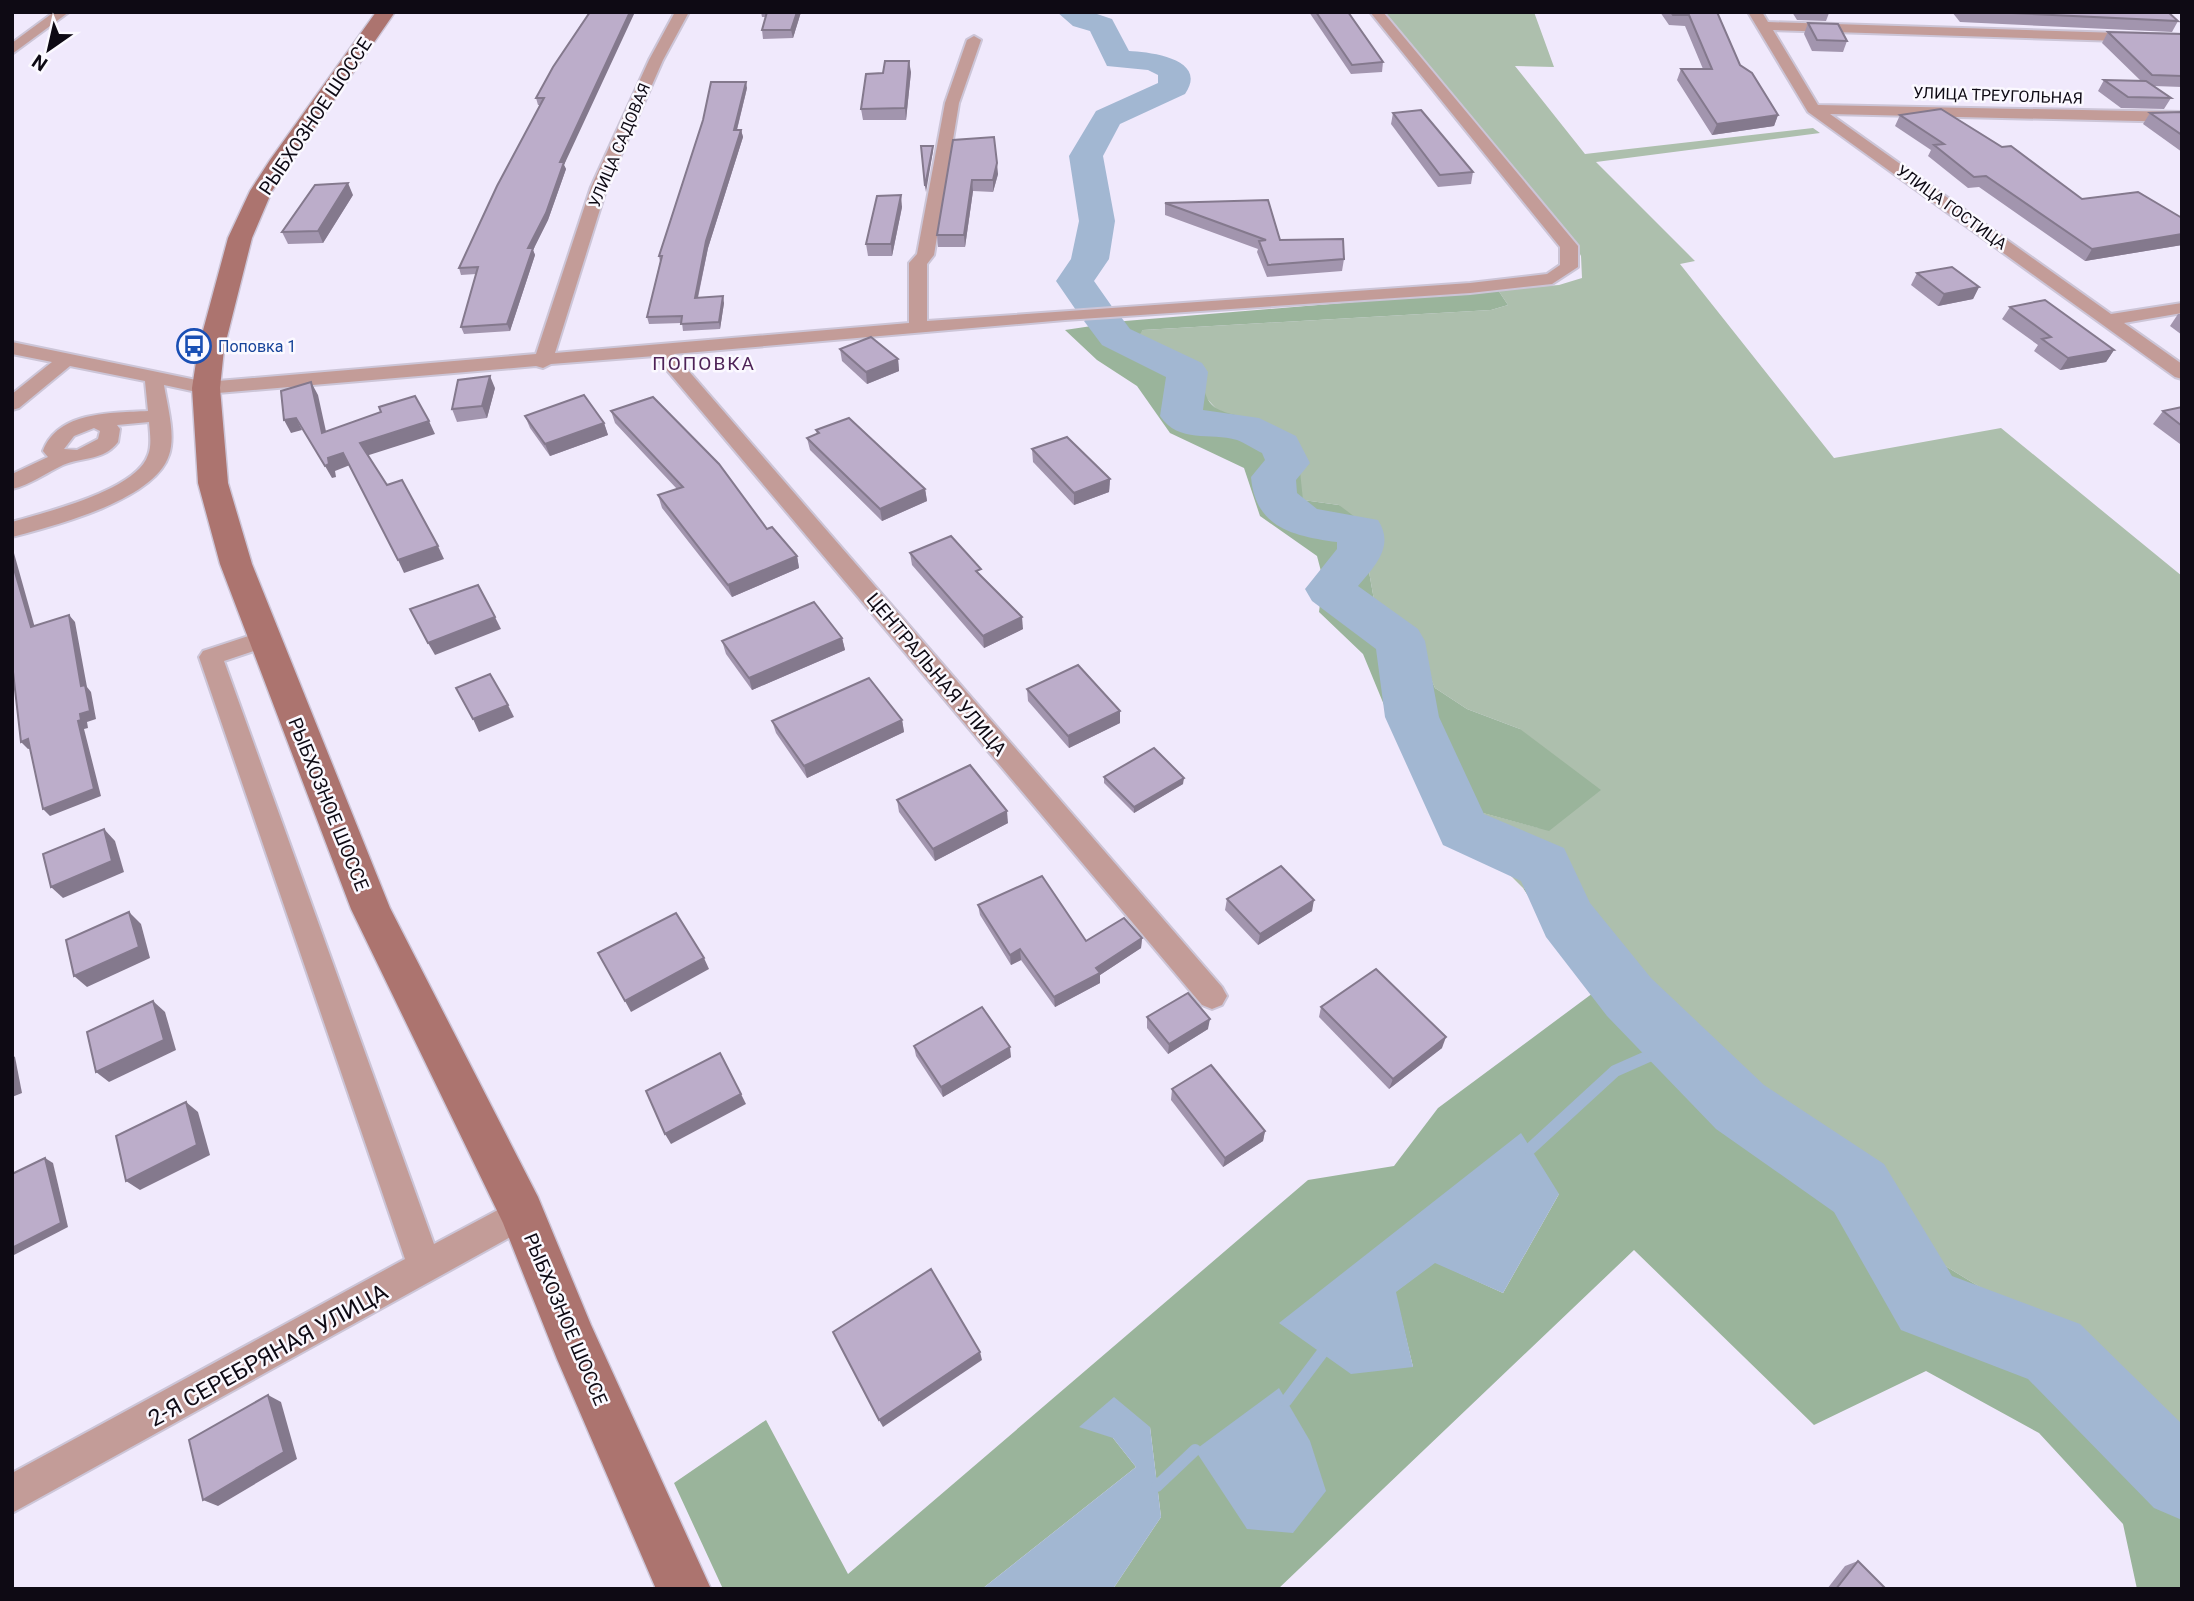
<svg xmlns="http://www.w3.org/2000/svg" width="2194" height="1601" font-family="Roboto,sans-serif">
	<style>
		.green { fill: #adbfad }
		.forest { fill: #9ab49b; fill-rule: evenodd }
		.water { fill: #a2b7d2 }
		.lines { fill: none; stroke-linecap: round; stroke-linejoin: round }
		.stream { stroke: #a2b7d2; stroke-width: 12 }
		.river { fill: #a2b7d2; fill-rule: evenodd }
		.street-casing { stroke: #ccc5d7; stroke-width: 4 }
		.secondary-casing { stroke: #ccc5d7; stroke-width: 3 }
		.street { fill: #c39c98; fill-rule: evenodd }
		.secondary { fill: #ac746f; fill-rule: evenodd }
		.wall { fill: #a295ae }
		.shaded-wall { fill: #84798d }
		.building { fill: #bcadca; stroke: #84798d; stroke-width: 2 }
		.labels { text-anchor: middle; stroke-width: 5; stroke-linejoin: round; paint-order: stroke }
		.far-street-label { font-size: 16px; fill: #0e0a14; stroke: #fbf9ff }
		.far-transit-label { font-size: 16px; fill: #164399; stroke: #fbf9ff; text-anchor: start }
		.street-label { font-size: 19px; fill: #0e0a14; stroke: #fbf9ff }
		.far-quarter-label { font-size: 19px; letter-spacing: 2px; fill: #4e2358; stroke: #fbf9ff }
		.near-street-label { font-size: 23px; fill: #0e0a14; stroke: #fbf9ff }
	</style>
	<rect width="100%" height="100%" fill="#f0e9fc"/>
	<polygon class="green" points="1382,12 1534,12 1554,67 1515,66 1585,154 1813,128 1820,133 1596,162 1695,261 1680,264 1834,458 2001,428 2182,576 2182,1442 2046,1327 1904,1241 1859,1172 1680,1023 1598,922 1523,888 1435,800 1539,828 1520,729 1467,709 1435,688 1416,643 1374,600 1368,566 1339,505 1303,500 1263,425 1220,413 1161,348 1137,337 1143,330 1491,310 1508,305 1498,290 1559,285 1582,278 1581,256 1569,233"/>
	<g class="forest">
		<path d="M1498 290 1508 305 1491 310 1143 330 1138 337 1202 365C1202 422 1225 406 1263 425 1275 431 1287 444 1298 452L1303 500 1339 505 1379 535 1368 566 1374 600 1416 643 1435 688 1467 709 1520 729 1601 790 1549 831 1435 800 1410 768 1363 654 1319 612 1323 579 1317 556 1260 516 1244 468 1170 433 1137 386 1097 360 1065 330 1125 321Z"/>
		<path d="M1523 888 1598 922 1680 1023 1859 1172 1904 1241 2046 1327 2182 1442V1589H2137L2123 1524 2039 1433 1926 1371 1814 1425 1634 1250 1278 1589H1113L1161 1517 1150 1427 1113 1438 1136 1467 982 1589H723L674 1483 766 1420 848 1574 1308 1180 1394 1166 1438 1108 1593 993ZM1559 1194 1503 1293 1435 1262 1395 1292 1413 1367 1280 1323Z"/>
	</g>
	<g class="water">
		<polygon points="1521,1133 1559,1194 1503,1293 1435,1263 1396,1292 1413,1367 1351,1374 1279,1323"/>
		<polygon points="1279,1388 1310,1441 1326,1491 1293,1533 1247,1529 1195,1450"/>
		<polygon points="1114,1397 1150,1427 1161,1517 1113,1589 982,1589 1136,1467 1113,1438 1079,1427"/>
	</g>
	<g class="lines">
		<g class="stream">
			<polyline points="1530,1149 1615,1071 1676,1044"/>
			<polyline points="1286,1401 1322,1353"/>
			<polyline points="1157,1486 1195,1450"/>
		</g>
		<path class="river" d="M1057 12H1091L1112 19 1129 51C1151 52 1209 59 1185 94L1120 124 1103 156 1115 221 1109 259 1094 281 1113 308 1111 311 1118 313 1130 329 1202 363 1208 372 1203 410 1259 418 1296 436 1310 463 1296 480 1297 493 1317 509 1378 520C1395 546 1375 566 1358 586L1418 629 1425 641 1439 717 1484 814 1564 848 1590 903 1651 978 1764 1085 1884 1164 1952 1276 2080 1324 2182 1424V1520L2154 1508 2028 1379 1901 1330 1834 1212 1716 1129 1607 1016 1546 937 1521 881 1443 845 1385 717 1376 649 1312 601 1305 589 1337 549V542C1294 536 1255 528 1251 477L1265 460 1262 453C1254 449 1245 443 1237 440 1210 432 1179 444 1160 416L1166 377 1102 345 1084 321 1087 318 1080 316 1056 281 1071 259 1079 221 1069 156 1096 111 1158 83V75L1148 70 1107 66 1090 31 1073 26Z"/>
		<g class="street-casing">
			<g id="street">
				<polygon points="54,12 69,12 12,54 12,43"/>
				<path d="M675 12H689L663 60 607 187 555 353 909 323V263L917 254 945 103 967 40 974 36 981 40 959 103 934 255 927 264V321L1470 283 1547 274 1560 265V247L1370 12H1383L1578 246V267L1552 284 1470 293 1065 320 674 354 1222 987 1227 996 1222 1005 1212 1009 1202 1005 655 356 551 364 543 368 536 366 206 394 164 385C167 405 176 435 169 455 155 500 54 526 12 537V522C45 512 136 491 148 455 152 446 150 433 149 422L117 425 120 429 118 442C104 461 81 457 63 465 46 473 30 485 12 489V474L48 457 43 451C58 411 111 413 148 411L145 381 70 366 19 408 12 410V394L52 362 12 354V342L206 382 536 354 591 187 649 60ZM94 428 100 431 98 439 77 450 64 449 74 436Z"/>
				<polygon points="1748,12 1762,12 1768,22 2182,35 2182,43 1773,30 1818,105 2182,112 2182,122 1830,114 2111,314 2182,303 2182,313 2124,323 2182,364 2182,379 2175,377 1808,112"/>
				<polygon points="264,631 272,633 276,639 272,645 224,661 434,1244 522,1197 534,1202 539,1213 534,1224 12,1513 12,1473 405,1259 199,657 203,651"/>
			</g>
		</g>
		<g class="secondary-casing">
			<polygon id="secondary" points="376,12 395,12 292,161 272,191 252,238 224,349 220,388 228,483 252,564 390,908 538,1197 591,1325 711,1589 656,1589 557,1359 503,1223 351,909 220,564 198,483 192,388 198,349 228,238 250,191 270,160"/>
		</g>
		<use href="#street" class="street"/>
		<use href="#secondary" class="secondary"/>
	</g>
	<g class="wall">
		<polygon points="761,12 801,12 793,38 763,39 762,30 766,17 762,17"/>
		<polygon points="1309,12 1348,12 1383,62 1382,72 1351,74"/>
		<polygon points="1660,12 1717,12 1740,65 1778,115 1774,126 1712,135 1677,80 1681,69 1703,69 1685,26 1669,25"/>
		<polygon points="1792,12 1828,12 1829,13 1826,21 1797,20"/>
		<polygon points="1952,12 2168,12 2178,21 2172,32 1960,22"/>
		<polygon points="1808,23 1847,41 1843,52 1812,51 1804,34"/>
		<polygon points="581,24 564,165 566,169 548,220 533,250 535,255 510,331 464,334 461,327 476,274 461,275 459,268 540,105 538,105 536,98"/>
		<polygon points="2108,32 2182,34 2182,87 2154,86 2171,98 2164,109 2121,108 2098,91 2104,80 2141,81 2102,43"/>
		<polygon points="911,72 906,120 863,120 861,109"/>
		<polygon points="747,88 737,130 741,130 743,137 708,248 698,298 724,303 720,329 683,331 682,323 649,324 647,317 660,262 659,256"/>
		<polygon points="2182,112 2182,152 2143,124 2150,113"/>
		<polygon points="1393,113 1473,172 1471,184 1438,187 1391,124"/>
		<polygon points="1900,115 2082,199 2182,218 2182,245 2085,261 1979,187 1968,188 1928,156 1931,150 1895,126"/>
		<polygon points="953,140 998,174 993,192 973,191 965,247 938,247 937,235"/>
		<polygon points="353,195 323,243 288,244 282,232"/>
		<polygon points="1165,203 1280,240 1344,259 1342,271 1267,277 1257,252 1258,249 1165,215"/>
		<polygon points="902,207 892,256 868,256 866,244"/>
		<polygon points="1917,273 1979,287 1973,299 1938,306 1911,285"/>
		<polygon points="2010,307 2114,350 2106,362 2060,370 2034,351 2038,345 2002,319"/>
		<polygon points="2178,314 2182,314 2182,335 2170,326"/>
		<polygon points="840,349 898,359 899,371 867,384 842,361"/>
		<polygon points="495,388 487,418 457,422 452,409"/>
		<polygon points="2182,407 2182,444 2180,444 2153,424 2163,411"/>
		<polygon points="611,411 767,529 797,556 799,568 732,597 662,508 658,495 677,489 615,423"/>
		<polygon points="525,416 604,423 608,435 550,456 530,428"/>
		<polygon points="816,430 925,489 927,501 882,521 810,450 807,438 817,434"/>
		<polygon points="1032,449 1110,479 1109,492 1074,505 1033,462"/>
		<polygon points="910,553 982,577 1023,629 984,648 912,565"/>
		<polygon points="842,638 845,650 752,690 726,654 722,641"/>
		<polygon points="1027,689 1120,711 1120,723 1069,748 1028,701"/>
		<polygon points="902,720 904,732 807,778 776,733 772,721"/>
		<polygon points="1104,777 1183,784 1134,813 1104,783"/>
		<polygon points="897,800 1008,823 935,861 899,812"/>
		<polygon points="1227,899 1312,911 1258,945 1225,910"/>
		<polygon points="978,905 1086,941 1142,938 1141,948 1100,975 1100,983 1055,1007 1021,960 1011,965 980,915"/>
		<polygon points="1321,1007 1442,1048 1389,1089 1319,1017"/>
		<polygon points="1147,1017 1208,1029 1168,1054 1147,1028"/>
		<polygon points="914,1046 1011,1057 943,1097 916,1056"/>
		<polygon points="1172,1089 1265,1131 1263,1141 1223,1167 1171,1100"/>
		<polygon points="1858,1561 1886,1589 1827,1589 1845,1566"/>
	</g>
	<g class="shaded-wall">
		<polygon points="630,12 635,12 564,165 566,169 548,220 533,250 535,255 510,331 507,324 528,248 560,162"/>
		<polygon points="797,12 801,12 793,38 791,30"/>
		<polygon points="909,61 911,72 906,120 905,108"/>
		<polygon points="746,82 747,88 735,137 734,130"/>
		<polygon points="1778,115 1774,126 1712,135 1717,124"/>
		<polygon points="741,130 743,137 708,248 696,305 695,298 706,241"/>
		<polygon points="933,146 933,151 926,192 925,186"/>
		<polygon points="997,163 998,174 993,192 993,180"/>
		<polygon points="972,180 973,191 965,247 964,235"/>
		<polygon points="348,183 353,195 323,243 318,231"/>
		<polygon points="901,195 902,207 892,256 891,244"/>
		<polygon points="2182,234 2182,245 2085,261 2092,249"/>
		<polygon points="1979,287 1973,299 1938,306 1944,294"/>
		<polygon points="723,296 724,303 720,329 719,322"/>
		<polygon points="2114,350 2106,362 2060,370 2068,358"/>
		<polygon points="898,359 899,371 867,384 866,372"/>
		<polygon points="490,376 495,388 487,418 482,406"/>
		<polygon points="311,382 318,395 329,445 322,433"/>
		<polygon points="296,418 302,430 291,433 284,420"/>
		<polygon points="429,421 435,434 366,456 360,443"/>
		<polygon points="604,423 608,435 550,456 545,444"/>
		<polygon points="343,453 350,465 335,471 336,477 332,478 325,466 328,458"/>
		<polygon points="1110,479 1109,492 1074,505 1074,493"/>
		<polygon points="925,489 927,501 882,521 880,509"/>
		<polygon points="12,546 37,635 31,627 12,562"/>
		<polygon points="438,546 444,559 404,573 398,560"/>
		<polygon points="797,556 799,568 732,597 728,585"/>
		<polygon points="69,615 75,622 87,687 91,692 96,719 87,722 88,728 84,729 101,796 50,816 43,809 80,714 81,686"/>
		<polygon points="495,617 501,629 435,655 428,643"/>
		<polygon points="1022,617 1023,629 984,648 983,636"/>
		<polygon points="842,638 845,650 752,690 749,678"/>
		<polygon points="508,705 514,717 479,732 473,719"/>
		<polygon points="1120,711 1120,723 1069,748 1068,736"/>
		<polygon points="902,720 904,732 807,778 804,766"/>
		<polygon points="28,739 36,747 28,749 21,742"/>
		<polygon points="1184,778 1183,784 1134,813 1134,807"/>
		<polygon points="1007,811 1008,823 935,861 933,849"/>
		<polygon points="104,829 115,841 124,872 63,898 51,887"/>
		<polygon points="1314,900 1312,911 1258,945 1260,934"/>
		<polygon points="129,912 141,924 150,958 87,987 74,976"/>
		<polygon points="1142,938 1141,948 1100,975 1100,983 1055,1007 1054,997 1096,968"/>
		<polygon points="1020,949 1021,960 1011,965 1010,955"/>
		<polygon points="704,958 709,969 631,1012 625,1001"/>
		<polygon points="153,1001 165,1012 176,1050 109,1082 96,1072"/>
		<polygon points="1210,1019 1208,1029 1168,1054 1169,1044"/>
		<polygon points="1446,1037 1442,1048 1389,1089 1393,1079"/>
		<polygon points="1010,1047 1011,1057 943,1097 941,1087"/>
		<polygon points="12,1055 15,1057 22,1093 12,1097"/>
		<polygon points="741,1094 746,1104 671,1144 665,1134"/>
		<polygon points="186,1102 198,1112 210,1155 140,1190 126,1181"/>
		<polygon points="1265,1131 1263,1141 1223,1167 1225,1158"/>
		<polygon points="45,1158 53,1163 68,1227 12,1256 12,1248"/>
		<polygon points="980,1352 982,1360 883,1427 879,1420"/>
		<polygon points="268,1395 281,1402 297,1459 218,1506 203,1500"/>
	</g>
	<g class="building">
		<polygon points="590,12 630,12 560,162 564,162 546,213 528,248 533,248 507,324 461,327 478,267 459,268 497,186 544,98 536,98 553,67"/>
		<polygon points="767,12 797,12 791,30 762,30"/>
		<polygon points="1316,12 1348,12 1383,62 1352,65"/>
		<polygon points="1671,12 1717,12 1740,65 1752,73 1778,115 1717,124 1681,69 1712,69 1689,15 1673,15"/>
		<polygon points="1828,12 1829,13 1800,12"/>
		<polygon points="1990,12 2168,12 2178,21"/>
		<polygon points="1808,23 1838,24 1847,41 1817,40"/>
		<polygon points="2108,32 2182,34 2182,76 2152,75"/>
		<polygon points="885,61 909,61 905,108 861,109 866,74 883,73"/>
		<polygon points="2104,80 2146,81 2171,98 2128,97"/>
		<polygon points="711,82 746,82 734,130 741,130 706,241 695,298 723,296 719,322 681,324 682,316 647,317 662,256 659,256 703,120"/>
		<polygon points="1941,109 2002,147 2011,146 2082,199 2138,192 2182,218 2182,234 2092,249 1986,176 1974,177 1934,145 1944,144 1900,115"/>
		<polygon points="1421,110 1473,172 1440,175 1393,113"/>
		<polygon points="2182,112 2182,135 2150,113"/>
		<polygon points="994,137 997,163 993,180 972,180 964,235 937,235 953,140"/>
		<polygon points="921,146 933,146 925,186"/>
		<polygon points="348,183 318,231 282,232 315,185"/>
		<polygon points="901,195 891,244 866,244 877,196"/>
		<polygon points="1268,200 1280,240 1343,239 1344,259 1268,265 1259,241 1266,240 1165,203"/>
		<polygon points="1952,267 1979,287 1944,294 1917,273"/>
		<polygon points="2045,300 2114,350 2068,358 2042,339 2051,337 2010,307"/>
		<polygon points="871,337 898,359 866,372 840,349"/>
		<polygon points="490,376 482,406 452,409 458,380"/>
		<polygon points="311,382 322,433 381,412 379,407 415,396 429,421 360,443 387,485 402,480 438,546 398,560 343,453 328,458 329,464 325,466 296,418 284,420 281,391"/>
		<polygon points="584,395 604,423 545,444 525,416"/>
		<polygon points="653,397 719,464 767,529 772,527 797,556 728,585 658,495 683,487 611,411"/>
		<polygon points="2182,407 2182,426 2163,411"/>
		<polygon points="849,418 925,489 880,509 807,438 819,433 816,430"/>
		<polygon points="1067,437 1110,479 1074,493 1032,449"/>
		<polygon points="951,536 981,569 976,571 1022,617 983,636 910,553"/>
		<polygon points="12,562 31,627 69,615 81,686 85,685 90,711 80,714 81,720 78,721 94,789 43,809 28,739 21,742 12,663"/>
		<polygon points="478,585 495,617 428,643 410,609"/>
		<polygon points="814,602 842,638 749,678 722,641"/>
		<polygon points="1078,665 1120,711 1068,736 1027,689"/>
		<polygon points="490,674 508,705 473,719 456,688"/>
		<polygon points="869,678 902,720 804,766 772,721"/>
		<polygon points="1154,748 1184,778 1134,807 1104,777"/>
		<polygon points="970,765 1007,811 933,849 897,800"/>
		<polygon points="104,829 112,861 51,887 43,854"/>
		<polygon points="1281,866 1314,900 1260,934 1227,899"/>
		<polygon points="1042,876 1086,941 1124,918 1142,938 1096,968 1100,973 1054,997 1020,949 1010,955 978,905"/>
		<polygon points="129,912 139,947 74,976 66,940"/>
		<polygon points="676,913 704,958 625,1001 598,953"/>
		<polygon points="1376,969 1446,1037 1393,1079 1321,1007"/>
		<polygon points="1188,993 1210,1019 1169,1044 1147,1017"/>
		<polygon points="153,1001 164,1040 96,1072 87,1032"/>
		<polygon points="982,1007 1010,1047 941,1087 914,1046"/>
		<polygon points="720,1053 741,1094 665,1134 646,1091"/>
		<polygon points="1211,1065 1265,1131 1225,1158 1172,1089"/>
		<polygon points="186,1102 197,1145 126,1181 116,1136"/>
		<polygon points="45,1158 61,1223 12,1248 12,1174"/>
		<polygon points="931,1269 980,1352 879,1420 833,1332"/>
		<polygon points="268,1395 284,1452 203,1500 189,1440"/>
		<polygon points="1858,1561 1886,1589 1836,1589"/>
	</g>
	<defs>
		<g id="bus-ring" transform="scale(1.75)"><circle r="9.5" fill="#fbf9ff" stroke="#1a4fb4" stroke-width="1.5"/><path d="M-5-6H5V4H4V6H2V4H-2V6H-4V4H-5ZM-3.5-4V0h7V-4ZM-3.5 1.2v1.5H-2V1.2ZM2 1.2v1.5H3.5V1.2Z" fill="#1a4fb4"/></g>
	</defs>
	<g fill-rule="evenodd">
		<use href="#bus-ring" x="194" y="346"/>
	</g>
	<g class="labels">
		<g class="far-street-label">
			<text transform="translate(1998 95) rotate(2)" y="6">УЛИЦА ТРЕУГОЛЬНАЯ</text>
			<text transform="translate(619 145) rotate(-67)" y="6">УЛИЦА САДОВАЯ</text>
			<text transform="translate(1952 207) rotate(36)" y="6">УЛИЦА ГОСТИЦА</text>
		</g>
		<g class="far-transit-label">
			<text x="218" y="352">Поповка 1</text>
		</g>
		<g class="street-label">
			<text transform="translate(315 116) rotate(-56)" y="7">РЫБХОЗНОЕ ШОССЕ</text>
			<text transform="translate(937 674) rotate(50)" y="7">ЦЕНТРАЛЬНАЯ УЛИЦА</text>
			<text transform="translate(329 804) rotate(68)" y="7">РЫБХОЗНОЕ ШОССЕ</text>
			<text transform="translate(566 1319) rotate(67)" y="7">РЫБХОЗНОЕ ШОССЕ</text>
		</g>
		<g class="far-quarter-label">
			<text x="704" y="370">ПОПОВКА</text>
		</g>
		<g class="near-street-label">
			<text transform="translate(268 1355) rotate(-29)" y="8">2-Я СЕРЕБРЯНАЯ УЛИЦА</text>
		</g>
	</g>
	<rect width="2194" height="1601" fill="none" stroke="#0e0a14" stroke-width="28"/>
	<g transform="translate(49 49) rotate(214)" stroke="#fbf9ff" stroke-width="5" paint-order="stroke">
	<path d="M0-5L12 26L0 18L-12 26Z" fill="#0e0a14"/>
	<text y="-10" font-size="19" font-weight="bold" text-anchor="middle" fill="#0e0a14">N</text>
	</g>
</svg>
